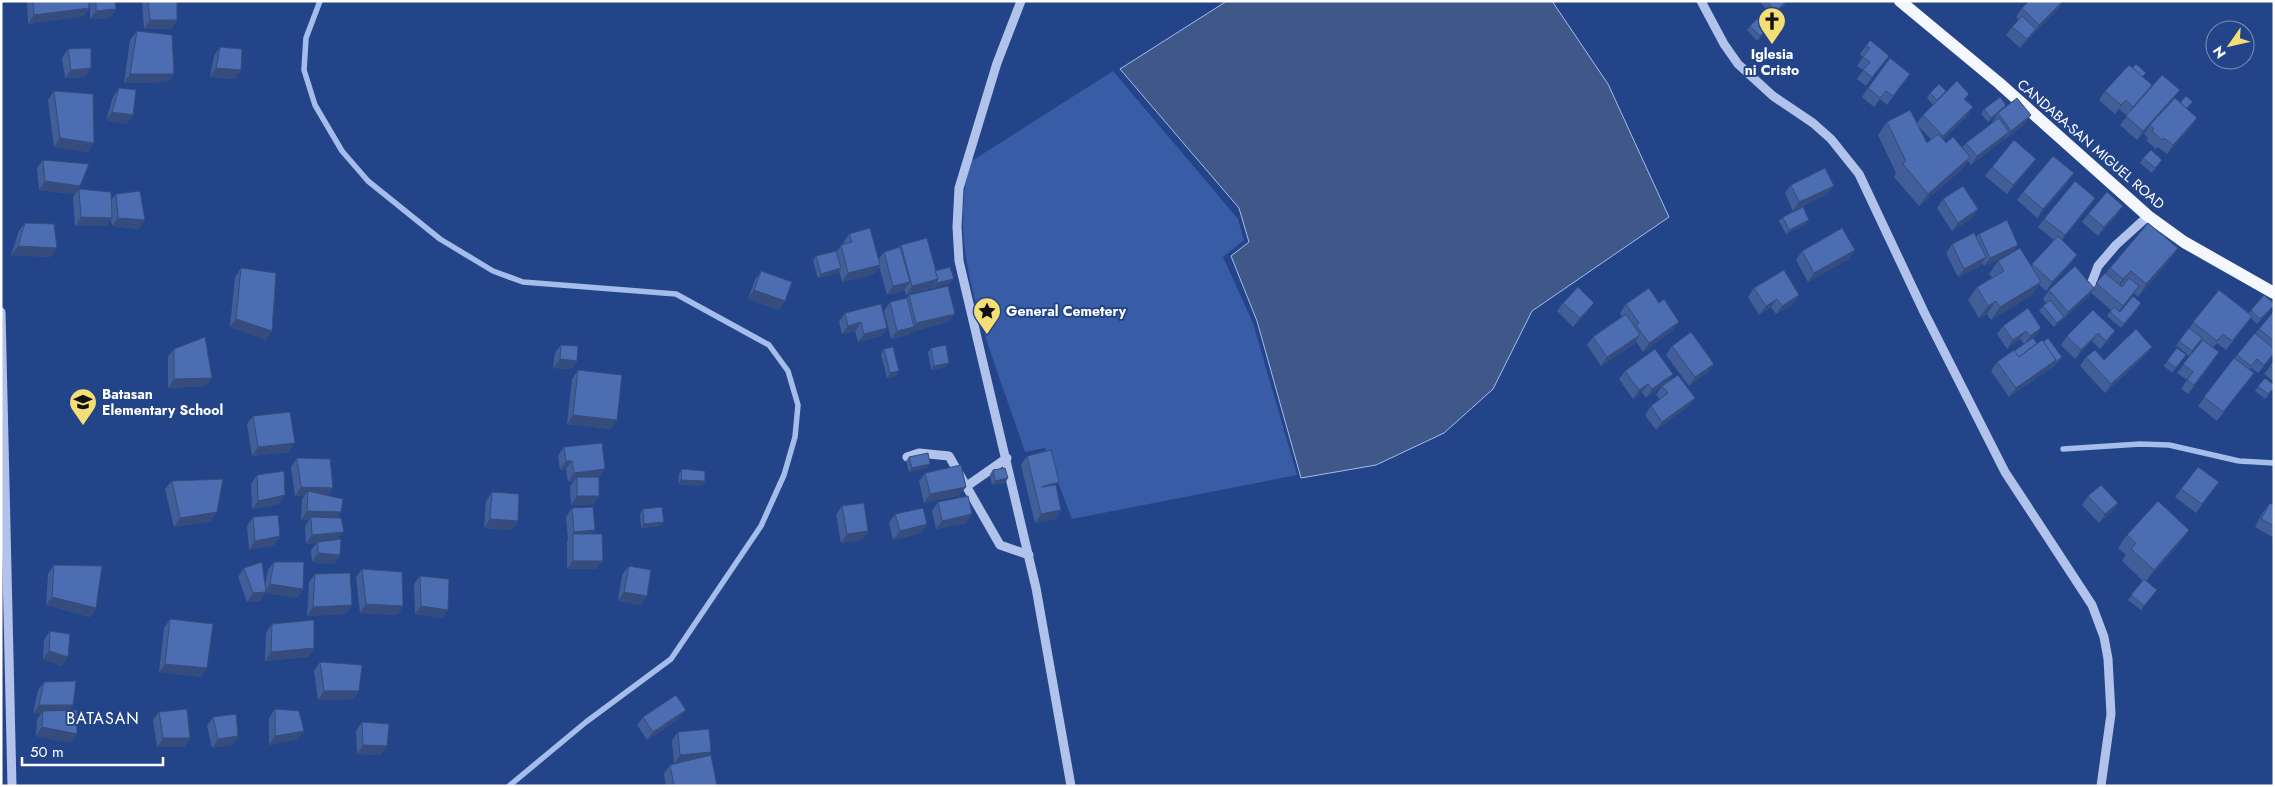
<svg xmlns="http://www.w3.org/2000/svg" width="2275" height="787" font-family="Jost,sans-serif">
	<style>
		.green { fill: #385ca6 }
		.water { fill: #40578a; stroke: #a5bdea }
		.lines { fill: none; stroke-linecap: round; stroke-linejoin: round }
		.stream { stroke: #a5bdea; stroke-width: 5.5 }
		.minor { stroke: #b1c3ea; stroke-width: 9 }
		.major { stroke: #f4f7fe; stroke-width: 12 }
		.wall { fill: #415e98; fill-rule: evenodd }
		.shaded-wall { fill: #354c7c }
		.building { fill: #4c6db1; stroke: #354c7c }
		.labels { text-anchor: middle; stroke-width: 4; stroke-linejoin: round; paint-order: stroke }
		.poi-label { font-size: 14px; font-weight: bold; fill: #fff; stroke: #244489; text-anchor: start }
		.street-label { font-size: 14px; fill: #fff; stroke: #244489 }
		.quarter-label { font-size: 16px; letter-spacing: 1px; fill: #fff; stroke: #244489 }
	</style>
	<rect width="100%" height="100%" fill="#244489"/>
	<path class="green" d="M1113 71 1238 219 1244 240 1223 257 1253 323 1297 475 1072 519 1045 448 1025 452C1004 387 975 320 965 251 961 222 964 193 967 164Z"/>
	<polygon class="water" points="1227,1 1552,1 1608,84 1669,217 1532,311 1493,389 1444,433 1376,465 1301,478 1257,321 1231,256 1249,242 1239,208 1120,69"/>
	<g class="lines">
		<g class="stream">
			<polyline points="320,1 306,38 304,70 315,105 342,151 368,181 440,239 493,271 523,282 676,294 769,345 788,371 798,405 795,437 784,475 761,526 671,659 586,722 509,786"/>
			<polyline points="2063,449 2140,444 2169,445 2239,461 2274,463"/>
		</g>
		<g class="minor">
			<polyline points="1021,1 997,63 959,188 957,227 959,261 1036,588 1071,786"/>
			<polyline points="1701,1 1724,44 1738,64 1773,96 1813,123 1831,139 1859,174 1924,312 2005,472 2092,605 2104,637 2108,659 2111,714 2101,786"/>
			<polyline points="2090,287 2098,266 2116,245 2148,216"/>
			<polyline points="1,312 12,786"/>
			<polyline points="907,457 919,453 949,456 1000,545 1029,555"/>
			<polyline points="967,486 1007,458"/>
		</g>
		<polyline class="major" points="1900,1 1999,83 2148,216 2184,242 2274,293"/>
	</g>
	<g class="wall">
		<polygon points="27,1 89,1 89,8 83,16 28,24"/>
		<polygon points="90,1 115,1 116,9 110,18 90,19"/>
		<polygon points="142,1 177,1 177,20 171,29 144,29"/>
		<polygon points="1759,1 1788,1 1775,14 1778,18 1775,22 1757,41 1747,30 1750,26 1766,9"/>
		<polygon points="2060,7 2033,34 2033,33 2020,48 2006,35 2012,27 2019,20 2016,17 2022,8"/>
		<polygon points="137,31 174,74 168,82 124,83 130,40"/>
		<polygon points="1870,40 1883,64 1866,86 1857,79 1863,70 1857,66 1863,57 1860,54"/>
		<polygon points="220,47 241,70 235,79 210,77 214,56"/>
		<polygon points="68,49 91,68 84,77 65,78 62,58"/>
		<polygon points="1910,74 1887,105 1880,99 1874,107 1862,97 1868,88"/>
		<polygon points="2143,77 2152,85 2146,94 2180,90 2173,99 2152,124 2180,103 2193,102 2187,109 2191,127 2167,154 2158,147 2156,149 2146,140 2148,138 2144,134 2150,126 2137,140 2120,125 2127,116 2119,109 2115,114 2099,100 2105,91"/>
		<polygon points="119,88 127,124 106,120 113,97"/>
		<polygon points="54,91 94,143 88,152 54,147 48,100"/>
		<path d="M1930 93 1969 94 1965 100 1973 107 1967 116 1943 140 1946 143 1962 148 1966 143 1992 123V122L1997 115 1988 122 1981 114 1984 109 2006 105 2004 108 2025 124 2005 139V138L2003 140 1971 165 1968 161 1961 170 1919 206 1894 177 1896 173 1878 135 1887 122 1917 123 1923 115 1933 105 1927 98ZM1918 126 1931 139 1927 143Z"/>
		<polygon points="2143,158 2159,164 2152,173 2140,163"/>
		<polygon points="43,160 80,186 74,194 39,190 37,168"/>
		<polygon points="1992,167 2030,167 2007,194 1985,176"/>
		<polygon points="2068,182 2037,218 2017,200 2023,192"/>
		<polygon points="1791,185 1827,194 1793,211 1785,193"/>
		<polygon points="79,189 111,200 116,194 139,229 112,226 111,219 106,226 75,226 73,197"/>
		<polygon points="2095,198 2062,240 2077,255 2071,263 2046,291 2039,285 2032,295 1991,320 1987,314 1979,318 1968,300 1977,287 1992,278 1989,274 1998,261 2003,258 1984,266 1982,263 1980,266 1958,277 1946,253 1952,244 1976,237 1979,234 2014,251 2031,266 2054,240 2038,227 2044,219"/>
		<polygon points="1943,199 1978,209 1972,218 1952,231 1937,208"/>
		<polygon points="2088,214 2117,215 2098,236 2082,222"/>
		<polygon points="1783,217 1809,220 1806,224 1786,234 1779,221"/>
		<polygon points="25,223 51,257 11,255 19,231"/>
		<polygon points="849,234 878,260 884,252 898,248 901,245 950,283 933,288 933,287 932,288 906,295 904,289 903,291 887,295 879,266 874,274 842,282 839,271 838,273 818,278 813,261 816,256 837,251 841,245 844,244 843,243"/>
		<polygon points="2178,248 2169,261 2138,297 2134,293 2119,311 2120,312 2138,308 2121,328 2107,316 2111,310 2091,293 2088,297 2054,327 2039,311 2043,306 2046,303 2043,299 2049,290 2094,287 2110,268"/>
		<polygon points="1855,250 1849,259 1808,282 1796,260 1802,251"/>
		<polygon points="241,268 266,340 230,327 235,277"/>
		<polygon points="761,271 785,301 779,310 748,299 755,280"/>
		<polygon points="1754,288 1799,295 1793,304 1776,314 1771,307 1759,315 1748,297"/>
		<polygon points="2219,290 2249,313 2251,310 2271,309 2257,324 2251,318 2226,350 2217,343 2213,348 2213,361 2188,394 2181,389 2187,380 2177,373 2201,342 2200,341 2189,356 2176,345"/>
		<polygon points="909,295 948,322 911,332 908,335 891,339 884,311 890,302 907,298"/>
		<polygon points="1563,303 1588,311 1573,327 1557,311"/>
		<polygon points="1626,304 1673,330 1643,352 1636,341 1634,344 1601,366 1587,345 1593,337 1622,317 1620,313"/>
		<polygon points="2028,308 2035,337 2033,338 2037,343 2043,342 2062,357 2059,362 2009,397 1991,371 1997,362 2024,344 2020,339 2007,349 1997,334 2003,326"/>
		<polygon points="2093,310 2109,340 2100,349 2092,341 2075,359 2061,345 2067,336"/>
		<polygon points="845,313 887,328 881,336 858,342 855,331 842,334 839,322"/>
		<polygon points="2274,313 2274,354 2258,373 2251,368 2249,370 2254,373 2217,421 2198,406 2237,355 2259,329"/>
		<polygon points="561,345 577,361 571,369 553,368 555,353"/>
		<polygon points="1672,346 1708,372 1689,386 1666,355"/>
		<polygon points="2152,347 2146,355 2105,393 2080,366 2086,357 2104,360"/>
		<polygon points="931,348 946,367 931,370 928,352"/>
		<polygon points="2177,348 2186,355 2172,373 2164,366"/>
		<polygon points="174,349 212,378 206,386 168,388 168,357"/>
		<polygon points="884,349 896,376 887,378 881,354"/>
		<polygon points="2274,361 2274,382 2264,374"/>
		<polygon points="578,370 611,429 567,424 572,379"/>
		<polygon points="1625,371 1673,374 1667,382 1646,398 1642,392 1633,399 1619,379"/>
		<polygon points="2265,378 2274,388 2265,399 2255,391"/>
		<polygon points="1662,386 1695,398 1689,406 1656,430 1645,415 1651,406 1660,399 1656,395"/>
		<polygon points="253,416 289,452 252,456 247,424"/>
		<polygon points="564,447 599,478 599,496 593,505 571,505 570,486 574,481 568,482 566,469 560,470 558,456"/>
		<polygon points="1027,456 1056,487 1061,510 1055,519 1035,523 1021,465"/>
		<polygon points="909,457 930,464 927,468 909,472 906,461"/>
		<polygon points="297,458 341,512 337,518 340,555 334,564 312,562 311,550 317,543 306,544 305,526 309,520 301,520 302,500 304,496 295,496 291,467"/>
		<polygon points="682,469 705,481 702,486 678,484 679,474"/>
		<polygon points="993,470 1005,483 992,485 990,474"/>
		<polygon points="925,473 960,495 924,503 919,481"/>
		<polygon points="257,475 279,504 252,509 251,484"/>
		<polygon points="172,481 211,521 174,527 165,489"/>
		<polygon points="2219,482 2196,513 2175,497 2181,489"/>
		<polygon points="492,492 518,521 512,530 484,528 486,501"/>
		<polygon points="2088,496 2112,511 2099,523 2082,505"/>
		<polygon points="938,502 966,523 936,529 932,511"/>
		<polygon points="2270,503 2274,506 2274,538 2255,527 2263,512"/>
		<polygon points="842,506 868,531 862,540 841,543 836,515"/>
		<polygon points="572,508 593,534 603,561 596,569 567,569 567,542 568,540 566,517"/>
		<polygon points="643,509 664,522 660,526 641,528 640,514"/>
		<polygon points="895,514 927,524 921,533 893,540 889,523"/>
		<polygon points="253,517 280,536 274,545 249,550 247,526"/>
		<polygon points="2189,530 2180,543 2146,581 2157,590 2141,610 2128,600 2143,581 2122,561 2126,555 2118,548 2127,535"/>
		<polygon points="274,562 303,589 297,598 265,593 260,601 247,602 238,577 244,568 265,586 268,570"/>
		<polygon points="54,565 96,608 90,617 46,605 48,574"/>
		<polygon points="629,566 647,596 641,605 618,601 622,575"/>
		<polygon points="362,569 403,606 397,615 360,613 356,577"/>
		<polygon points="315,574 352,605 346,614 307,616 309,582"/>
		<polygon points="420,576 442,618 415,614 414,584"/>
		<polygon points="170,619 207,668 201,677 159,672 164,628"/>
		<polygon points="272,624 314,648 308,657 265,661 266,633"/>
		<polygon points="50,631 62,666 43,659 44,640"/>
		<polygon points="320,662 359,691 353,699 318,700 314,671"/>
		<polygon points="44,682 69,710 71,743 36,736 37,719 41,714 33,714 38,690"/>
		<polygon points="275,709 298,739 269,745 269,718"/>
		<polygon points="159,712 190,738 184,747 157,747 153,720"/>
		<polygon points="213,717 238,736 232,745 212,748 207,726"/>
		<polygon points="643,717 680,718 647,740 637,725"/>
		<polygon points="362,722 381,755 357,754 356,731"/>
		<polygon points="678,732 709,755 717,786 666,786 664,774 670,765 674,764 672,741"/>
	</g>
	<g class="shaded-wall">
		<polygon points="1787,1 1788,1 1773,16 1776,11"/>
		<polygon points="2063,1 2060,7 2033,34 2039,25"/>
		<polygon points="89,8 83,16 28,24 34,15"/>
		<polygon points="116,9 110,18 90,19 96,11"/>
		<polygon points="1778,18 1775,22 1757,41 1760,36"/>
		<polygon points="150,20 177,20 171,29 144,29"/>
		<polygon points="2036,29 2030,38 2020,48 2027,39"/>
		<polygon points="1889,56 1883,64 1866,86 1872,77"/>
		<polygon points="91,68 84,77 65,78 71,70"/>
		<polygon points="216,68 241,70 235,79 210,77"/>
		<polygon points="130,74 174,74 168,82 124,83"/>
		<polygon points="2152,85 2146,94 2127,116 2133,107"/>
		<polygon points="2180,90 2173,99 2137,140 2143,131"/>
		<polygon points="2126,100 2119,109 2115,114 2121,105"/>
		<polygon points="2006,105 2003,109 1988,122 1991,118"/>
		<polygon points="1973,107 1967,116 1937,145 1943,136"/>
		<polygon points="112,112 133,115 127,124 106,120"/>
		<polygon points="2031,115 2025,124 2005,139 2011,131"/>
		<polygon points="2197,118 2191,127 2167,154 2173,145"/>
		<polygon points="2009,132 2003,140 1971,165 1977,156"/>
		<polygon points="60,138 94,143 88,152 54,147"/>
		<polygon points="1970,157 1961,170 1919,206 1928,194"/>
		<polygon points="2036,159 2030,167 2007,194 2013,185"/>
		<polygon points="2074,173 2068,182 2037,218 2043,209"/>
		<polygon points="45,181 80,186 74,194 39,190"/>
		<polygon points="1834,186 1827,194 1793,211 1799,202"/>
		<polygon points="2095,198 2089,207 2059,244 2065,235"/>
		<polygon points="2123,206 2117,215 2098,236 2104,227"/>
		<polygon points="1978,209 1972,218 1952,231 1958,223"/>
		<polygon points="81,217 112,218 106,226 75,226"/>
		<polygon points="118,218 145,220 139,229 112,226"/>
		<polygon points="1809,220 1806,224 1786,234 1789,230"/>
		<polygon points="2018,245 2012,254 1984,266 1990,258"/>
		<polygon points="18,246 57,248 51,257 11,255"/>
		<polygon points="2178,248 2169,261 2138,297 2146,284"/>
		<polygon points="1855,250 1849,259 1808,282 1814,273"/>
		<polygon points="2077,255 2071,263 2046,291 2052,282"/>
		<polygon points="1986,257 1980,266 1958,277 1964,269"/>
		<polygon points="880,265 874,274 842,282 848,273"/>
		<polygon points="841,268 838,273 818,278 821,274"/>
		<polygon points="2131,271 2122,283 2114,292 2123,279"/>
		<polygon points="938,279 932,288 906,295 912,286"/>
		<polygon points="954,279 950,283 933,288 936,283"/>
		<polygon points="910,282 903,291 887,295 893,286"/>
		<polygon points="2041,282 2032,295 1991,320 2000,307"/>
		<polygon points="2139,286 2133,295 2117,314 2123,306"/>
		<polygon points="2094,288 2088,297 2062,320 2068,312"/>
		<polygon points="754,290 785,301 779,310 748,299"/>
		<polygon points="1799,295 1793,304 1776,314 1782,306"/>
		<polygon points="1777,299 1771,307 1759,315 1766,306"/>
		<polygon points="1996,301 1987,314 1979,318 1988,306"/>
		<polygon points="1594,303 1588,311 1573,327 1580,318"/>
		<polygon points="955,314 948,322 911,332 908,335 891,339 897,331 914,327 916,323"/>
		<polygon points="2064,317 2061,321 2054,327 2057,323"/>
		<polygon points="236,319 272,331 266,340 230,327"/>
		<polygon points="861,322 855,331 842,334 848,326"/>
		<polygon points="1679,322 1673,330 1643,352 1649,343"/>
		<polygon points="887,328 881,336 858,342 864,334"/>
		<polygon points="2041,328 2035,337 2024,345 2030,336"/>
		<polygon points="2026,331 2020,339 2007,349 2013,340"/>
		<polygon points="2115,331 2109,340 2100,349 2106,341"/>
		<polygon points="2098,333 2092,341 2075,359 2081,350"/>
		<polygon points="1640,335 1634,344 1601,366 1607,357"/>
		<polygon points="2152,347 2146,355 2105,393 2111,384"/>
		<polygon points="2062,357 2059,362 2051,367 2054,363"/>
		<polygon points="560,359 577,361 571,369 553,368"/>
		<polygon points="2056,360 2050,368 2009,397 2016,388"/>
		<polygon points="949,363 946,367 931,370 934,366"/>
		<polygon points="1714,364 1708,372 1689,386 1695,377"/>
		<polygon points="899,371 896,376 887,378 890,373"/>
		<polygon points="1673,374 1667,382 1646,398 1652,389"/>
		<polygon points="212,378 206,386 168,388 174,379"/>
		<polygon points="1648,384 1642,392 1633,399 1639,390"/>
		<polygon points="1695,398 1689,406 1656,430 1662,422"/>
		<polygon points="573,415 617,420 611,429 567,424"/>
		<polygon points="295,443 289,452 252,456 258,447"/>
		<polygon points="566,461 572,461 566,469 560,470"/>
		<polygon points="930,464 927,468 909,472 912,468"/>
		<polygon points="605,469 599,478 577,477 574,481 568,482 574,473"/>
		<polygon points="1008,478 1005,483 992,485 995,481"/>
		<polygon points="681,480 705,481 702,486 678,484"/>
		<polygon points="1059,482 1053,491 1041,487"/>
		<polygon points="301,487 333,488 327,497 308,491 304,496 295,496"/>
		<polygon points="966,487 960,495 924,503 930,494"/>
		<polygon points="285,495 279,504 252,509 258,501"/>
		<polygon points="577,496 599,496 593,505 571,505"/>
		<polygon points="2118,503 2112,511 2099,523 2105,514"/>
		<polygon points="1061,510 1055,519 1035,523 1041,514"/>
		<polygon points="307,511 341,512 335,521 311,517 309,520 301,520"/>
		<polygon points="217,512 211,521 174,527 180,518"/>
		<polygon points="972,514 966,523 936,529 942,521"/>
		<polygon points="490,519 518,521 512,530 484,528"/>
		<polygon points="664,522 660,526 641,528 644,524"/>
		<polygon points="927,524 921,533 893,540 900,531"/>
		<polygon points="595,530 589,539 573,534 568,540 574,532"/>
		<polygon points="2189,530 2180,543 2145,582 2154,570"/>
		<polygon points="868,531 862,540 841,543 847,534"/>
		<polygon points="344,532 337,540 318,542 317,543 306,544 312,535"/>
		<polygon points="280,536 274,545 249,550 255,541"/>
		<polygon points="318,553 340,555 334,564 312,562"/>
		<polygon points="573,561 603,561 596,569 567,569"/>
		<polygon points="270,584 303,589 297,598 265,593 260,601 247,602 253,593 265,592"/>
		<polygon points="624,592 647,596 641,605 618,601"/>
		<polygon points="52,597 96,608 90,617 46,605"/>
		<polygon points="366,604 403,606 397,615 360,613"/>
		<polygon points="352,605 346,614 307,616 313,607"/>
		<polygon points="421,606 448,610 442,618 415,614"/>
		<polygon points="314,648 308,657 265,661 271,652"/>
		<polygon points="49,651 68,657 62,666 43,659"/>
		<polygon points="165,664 207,668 201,677 159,672"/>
		<polygon points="324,691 359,691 353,699 318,700"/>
		<polygon points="39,705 73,705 67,714 43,711 41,714 33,714"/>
		<polygon points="686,710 680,718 647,740 653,732"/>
		<polygon points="42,727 77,734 71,743 36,736"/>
		<polygon points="304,731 298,739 269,745 275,736"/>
		<polygon points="238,736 232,745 212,748 218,739"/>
		<polygon points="163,738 190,738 184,747 157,747"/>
		<polygon points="363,745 387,746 381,755 357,754"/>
		<polygon points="711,752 705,760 674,764 680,755"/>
	</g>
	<g class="building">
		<polygon points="33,1 89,1 89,8 34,15"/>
		<polygon points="96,1 115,1 116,9 96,11"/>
		<polygon points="148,1 177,1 177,20 150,20"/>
		<polygon points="1766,1 1787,1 1776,11"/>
		<polygon points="2029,1 2063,1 2039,25 2022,8"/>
		<polygon points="1768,8 1778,18 1760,36 1750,26"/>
		<polygon points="2022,16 2036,29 2027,39 2012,27"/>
		<polygon points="137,31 172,35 174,74 130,74"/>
		<polygon points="1870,40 1889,56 1872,77 1863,70 1870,62 1863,57 1870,48 1866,46"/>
		<polygon points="220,47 242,49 241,70 216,68"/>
		<polygon points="91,48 91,68 71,70 68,49"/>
		<polygon points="1890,58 1910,74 1893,96 1886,91 1880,98 1868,88"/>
		<polygon points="2136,64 2146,73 2142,77 2132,68"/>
		<polygon points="2129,65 2152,85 2133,107 2126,100 2121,105 2105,91"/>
		<polygon points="2162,75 2180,90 2143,131 2126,116"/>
		<polygon points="1957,81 1969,94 1964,99 1973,107 1943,136 1923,115"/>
		<polygon points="1939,84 1946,91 1937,100 1930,93"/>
		<polygon points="119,88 136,90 133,115 112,112"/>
		<polygon points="54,91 93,94 94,143 60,138"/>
		<polygon points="2186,96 2193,102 2186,108 2180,103"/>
		<polygon points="2000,97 2006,105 1991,118 1984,109"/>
		<polygon points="2017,98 2031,115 2011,131 1998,113"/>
		<polygon points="2175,98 2197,118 2173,145 2164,138 2162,140 2152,131 2154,129 2150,125"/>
		<polygon points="1910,110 1927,143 1938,134 1946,143 1953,137 1970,157 1928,194 1903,164 1906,161 1887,122"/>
		<polygon points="1999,118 2009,132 1977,156 1966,143"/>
		<polygon points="2014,140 2036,159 2013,185 1992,167"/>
		<polygon points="2151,150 2162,160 2155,168 2143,158"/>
		<polygon points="2053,156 2074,173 2043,209 2023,192"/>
		<polygon points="43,160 89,164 80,186 45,181"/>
		<polygon points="1825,168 1834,186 1799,202 1791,185"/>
		<polygon points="2075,181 2095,198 2065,235 2044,219"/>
		<polygon points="1963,186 1978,209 1958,223 1943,199"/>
		<polygon points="79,189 111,192 112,218 81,217"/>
		<polygon points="140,191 145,220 118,218 116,194"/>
		<polygon points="2107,192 2123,206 2104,227 2088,214"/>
		<polygon points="1803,207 1809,220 1789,230 1783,217"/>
		<polygon points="2007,220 2018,245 1990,258 1979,234"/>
		<polygon points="25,223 54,224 57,248 18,246"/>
		<polygon points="2148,223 2178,248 2146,284 2131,271 2123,279 2110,268"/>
		<polygon points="870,228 880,265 848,273 841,245 852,242 849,234"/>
		<polygon points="1842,228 1855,250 1814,273 1802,251"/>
		<polygon points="1974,233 1986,257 1964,269 1952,244"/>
		<polygon points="2058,236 2077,255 2052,282 2032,264"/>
		<polygon points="927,238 938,279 912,286 901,245"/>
		<polygon points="900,247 910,282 893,286 884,252"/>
		<polygon points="2020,248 2041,282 2000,307 1996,301 1988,306 1977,287 2004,271 1998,261"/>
		<polygon points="836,251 841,268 821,274 816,256"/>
		<polygon points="2075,266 2094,288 2068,312 2049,290"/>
		<polygon points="950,267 954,279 936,283 938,279 935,271"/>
		<polygon points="241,268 276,273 272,331 236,319"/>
		<polygon points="1784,270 1799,295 1782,306 1777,299 1766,306 1754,288"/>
		<polygon points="761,271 792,282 785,301 754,290"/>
		<polygon points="2105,273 2122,287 2129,278 2139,286 2123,306 2096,283"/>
		<polygon points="948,286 955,314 916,323 909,295"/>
		<polygon points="1578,287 1594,303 1580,318 1563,303"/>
		<polygon points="1649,288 1659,303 1664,299 1679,322 1649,343 1636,325 1639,323 1626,304"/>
		<polygon points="2219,290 2252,316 2232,341 2223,334 2217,341 2193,322"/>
		<polygon points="2264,295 2274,304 2274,305 2260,319 2251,310"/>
		<polygon points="2133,296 2141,303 2124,324 2110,312 2114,307 2120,312"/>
		<polygon points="907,298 914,327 897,331 890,302"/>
		<polygon points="2050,300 2064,317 2057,323 2043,306"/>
		<polygon points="881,304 887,328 864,334 861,322 848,326 845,313"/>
		<polygon points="2028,308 2041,328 2030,336 2026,331 2013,340 2003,326"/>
		<polygon points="2093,310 2115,331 2106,341 2098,333 2081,350 2067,336"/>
		<polygon points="2273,312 2274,313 2274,341 2259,329"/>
		<polygon points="1626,314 1640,335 1607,357 1593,337"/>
		<polygon points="2189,328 2202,338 2192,351 2179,341"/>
		<polygon points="2136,329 2152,347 2111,384 2086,357 2095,350 2104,360"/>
		<polygon points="1691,332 1714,364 1695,377 1672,346"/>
		<polygon points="2255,333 2274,349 2274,353 2264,365 2257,359 2251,366 2237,355"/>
		<polygon points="205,337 212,378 174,379 174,349"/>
		<polygon points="2033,338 2037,343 2019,357 2014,351"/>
		<polygon points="2048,338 2062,357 2054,363 2056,360 2043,342"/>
		<polygon points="2042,340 2056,360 2016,388 1997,362 2014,350 2019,357"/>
		<polygon points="2203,340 2219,352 2194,385 2187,380 2193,372 2183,364"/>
		<polygon points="561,345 578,346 577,361 560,359"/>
		<polygon points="946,345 949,363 934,366 931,348"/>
		<polygon points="893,347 899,371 890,373 884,349"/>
		<polygon points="2177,348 2186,355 2176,368 2167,361"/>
		<polygon points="1655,349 1673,374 1652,389 1648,384 1639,390 1625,371"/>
		<polygon points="2234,358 2254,373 2223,412 2204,397"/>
		<polygon points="2274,361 2274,369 2270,366"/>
		<polygon points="578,370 622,375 617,420 573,415"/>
		<polygon points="1678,375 1695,398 1662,422 1651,406 1668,393 1662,386"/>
		<polygon points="2265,378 2274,385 2274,388 2268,394 2258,386"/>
		<polygon points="290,412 295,443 258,447 253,416"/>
		<polygon points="602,443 605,469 574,473 572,461 566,461 564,447"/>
		<polygon points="1051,450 1059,482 1041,487 1056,485 1061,510 1041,514 1027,456"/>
		<polygon points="928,453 930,464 912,468 909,457"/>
		<polygon points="297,458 330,459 333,488 301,487"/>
		<polygon points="961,465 966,487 930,494 925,473"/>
		<polygon points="2198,467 2219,482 2202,504 2181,489"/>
		<polygon points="1005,468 1008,478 995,481 993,470"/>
		<polygon points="682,469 705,471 705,481 681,480"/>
		<polygon points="284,471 285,495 258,501 257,475"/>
		<rect x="577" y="477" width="22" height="19"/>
		<polygon points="223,479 217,512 180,518 172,481"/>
		<polygon points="2101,485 2118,503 2105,514 2088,496"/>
		<polygon points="308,491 343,499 341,512 307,511"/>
		<polygon points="492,492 519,494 518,521 490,519"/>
		<polygon points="968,496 972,514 942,521 938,502"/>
		<polygon points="2158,501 2189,530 2154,570 2131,549 2136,543 2127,535"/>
		<polygon points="864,503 868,531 847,534 842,506"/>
		<polygon points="2270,503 2274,506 2274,526 2261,519"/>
		<polygon points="593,507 595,530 574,532 572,508"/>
		<polygon points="662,507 664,522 644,524 643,509"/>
		<polygon points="923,508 927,524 900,531 895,514"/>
		<polygon points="278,515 280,536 255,541 253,517"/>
		<polygon points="311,517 341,518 344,532 312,535"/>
		<polygon points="573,534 602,534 603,561 573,561"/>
		<polygon points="341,539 340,555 318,553 318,542"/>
		<polygon points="262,562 266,592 253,593 244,568"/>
		<polygon points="274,562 304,562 303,589 270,584"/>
		<polygon points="54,565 102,566 96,608 52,597"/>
		<polygon points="629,566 651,570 647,596 624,592"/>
		<polygon points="362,569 402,572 403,606 366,604"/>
		<polygon points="350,573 352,605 313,607 315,574"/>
		<polygon points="420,576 449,579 448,610 421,606"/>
		<polygon points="2144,579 2157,590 2144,606 2131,595"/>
		<polygon points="170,619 213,624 207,668 165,664"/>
		<polygon points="314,620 314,648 271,652 272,624"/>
		<polygon points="50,631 70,634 68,657 49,651"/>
		<polygon points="320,662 362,665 359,691 324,691"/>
		<polygon points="76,681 73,705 39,705 44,682"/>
		<polygon points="676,695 686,710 653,732 643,717"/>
		<polygon points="187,709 190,738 163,738 159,712"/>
		<polygon points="275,709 299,711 304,731 275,736"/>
		<polygon points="77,710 77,734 42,727 43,711"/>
		<polygon points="236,714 238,736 218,739 213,717"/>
		<polygon points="362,722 389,724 387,746 363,745"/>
		<polygon points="709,729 711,752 680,755 678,732"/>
		<polygon points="711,755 717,786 674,786 670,765"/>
	</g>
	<defs>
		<g id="church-pin" transform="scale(1.4375)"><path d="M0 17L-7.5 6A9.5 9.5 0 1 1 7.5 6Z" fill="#f4df74" stroke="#244489"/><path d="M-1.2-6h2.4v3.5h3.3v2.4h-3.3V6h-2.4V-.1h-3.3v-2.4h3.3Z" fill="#111"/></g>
		<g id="sight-pin" transform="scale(1.4375)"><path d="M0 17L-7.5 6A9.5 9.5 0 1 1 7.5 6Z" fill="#f4df74" stroke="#244489"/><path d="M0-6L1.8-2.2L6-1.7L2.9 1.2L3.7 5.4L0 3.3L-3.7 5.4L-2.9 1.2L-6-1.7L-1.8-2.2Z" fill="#111"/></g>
		<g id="school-pin" transform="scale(1.4375)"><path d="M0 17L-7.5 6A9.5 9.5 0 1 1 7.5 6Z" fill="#f4df74" stroke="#244489"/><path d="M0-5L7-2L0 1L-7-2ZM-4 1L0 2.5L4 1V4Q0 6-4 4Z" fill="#111"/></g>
	</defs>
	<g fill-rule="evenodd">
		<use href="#church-pin" x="1772" y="21"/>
		<use href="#sight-pin" x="987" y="311"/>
		<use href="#school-pin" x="83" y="402"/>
	</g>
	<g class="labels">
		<g class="poi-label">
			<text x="1772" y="59" text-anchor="middle">Iglesia<tspan x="1772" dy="16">ni Cristo</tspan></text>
			<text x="1006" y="316">General Cemetery</text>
			<text x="102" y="399">Batasan<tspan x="102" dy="16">Elementary School</tspan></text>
		</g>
		<g class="street-label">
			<text transform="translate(2091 144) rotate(41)" y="5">CANDABA-SAN MIGUEL ROAD</text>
		</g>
		<g class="quarter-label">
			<text x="103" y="724">BATASAN</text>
		</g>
	</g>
	<rect width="2275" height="787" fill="none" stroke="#ffffff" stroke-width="5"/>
	<g transform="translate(2230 45) rotate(236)"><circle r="24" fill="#244489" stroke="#7c8fb8"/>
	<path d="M0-4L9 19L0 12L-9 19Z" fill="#f4df74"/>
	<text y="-8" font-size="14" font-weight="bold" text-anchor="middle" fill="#ffffff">N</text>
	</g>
	<path d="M22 757v8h141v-8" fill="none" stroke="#ffffff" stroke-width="2.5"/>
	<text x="30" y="757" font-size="15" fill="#ffffff" stroke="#244489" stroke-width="4" paint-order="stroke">50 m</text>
</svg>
